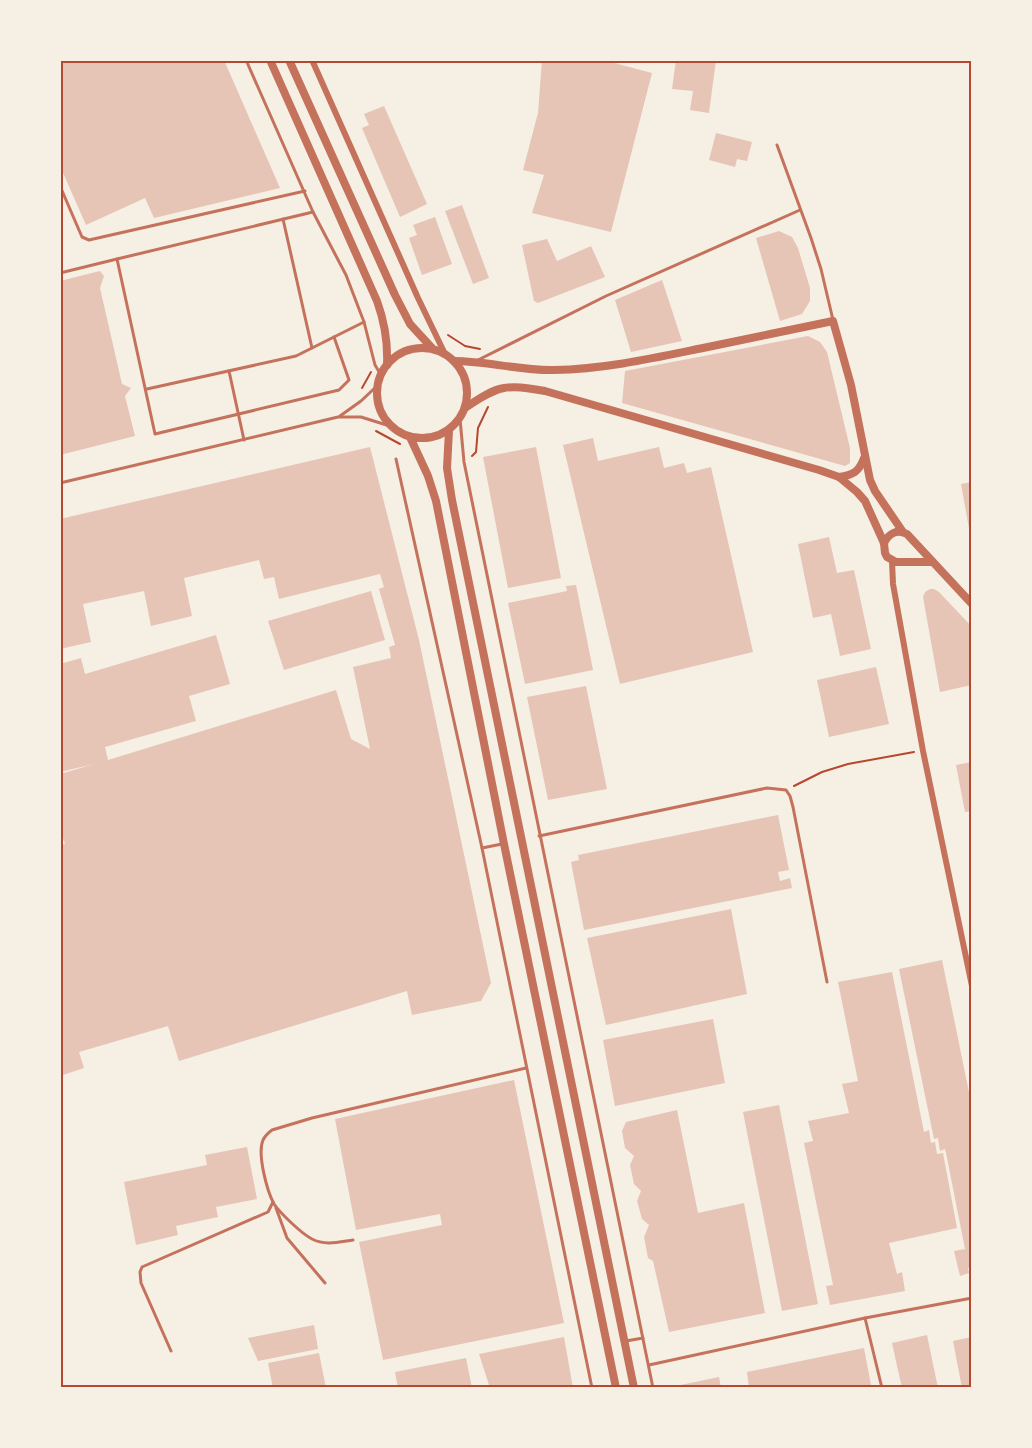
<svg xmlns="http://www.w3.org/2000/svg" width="1032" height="1448" font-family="Merriweather,serif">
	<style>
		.building { fill: #e6c5b7 }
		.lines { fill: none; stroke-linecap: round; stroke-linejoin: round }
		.path { stroke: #b5482f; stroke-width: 2 }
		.service { stroke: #c5725c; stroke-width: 3 }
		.minor { stroke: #c5725c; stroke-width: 6 }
		.tertiary { stroke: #c5725c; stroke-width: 8 }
		.neatline { fill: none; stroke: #b5482f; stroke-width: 2 }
	</style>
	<rect width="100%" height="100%" fill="#f6efe4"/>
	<g class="building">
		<polygon points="60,60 224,60 280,188 154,218 145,198 86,225 60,166"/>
		<polygon points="542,60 562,60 575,63 576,60 603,60 652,73 611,232 532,213 544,175 523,170 538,113"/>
		<polygon points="676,60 716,60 709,113 690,110 693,91 672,89"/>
		<polygon points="384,106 427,204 400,217 362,128 369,125 364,114"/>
		<polygon points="716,133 752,142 747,161 737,159 735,167 709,160"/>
		<polygon points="462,205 489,278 473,284 445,211"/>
		<polygon points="435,217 452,264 422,275 409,238 417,235 413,225"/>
		<polygon points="779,231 792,237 798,248 810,288 810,301 802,314 780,321 756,238"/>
		<polygon points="547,239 557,261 591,246 605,277 538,303 534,301 522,245"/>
		<polygon points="100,271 104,276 100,288 122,384 131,388 125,396 135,436 60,455 60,281"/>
		<polygon points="662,280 682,341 631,352 615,300"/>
		<polygon points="808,336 820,342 827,352 850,448 850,463 845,466 622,403 625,371"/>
		<polygon points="593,438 598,461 659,447 664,468 684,463 687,473 711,467 753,652 620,684 563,445"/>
		<polygon points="370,447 419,640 491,983 481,1001 412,1015 407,991 179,1061 168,1026 79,1052 84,1068 60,1076 60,845 65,844 60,830 60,774 94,764 60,772 60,664 81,658 85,674 216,635 230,684 189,696 196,721 105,747 108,760 336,690 351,739 370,749 353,667 391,658 389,647 395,645 379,589 384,587 380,574 279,599 274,577 264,579 259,560 184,578 192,616 151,626 144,591 83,604 91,642 60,649 60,519"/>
		<polygon points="536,447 561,578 508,588 483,457"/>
		<polygon points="972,482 972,533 970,534 961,484"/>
		<polygon points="829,537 837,573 854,570 871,649 840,656 831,614 813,618 798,544"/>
		<polygon points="576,585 593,670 525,684 508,603 567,591 566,586"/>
		<polygon points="930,589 934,589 939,592 972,627 972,685 940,692 923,597 925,592"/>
		<polygon points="371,591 385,640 284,670 268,621"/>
		<polygon points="876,667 889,724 829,737 817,680"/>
		<polygon points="586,686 607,789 548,800 527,697"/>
		<polygon points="972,762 972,811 965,812 956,765"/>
		<polygon points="778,815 789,870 778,872 780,881 790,878 792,888 584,930 571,862 579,860 578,855"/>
		<polygon points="731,909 747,994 606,1025 587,938"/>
		<polygon points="942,960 972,1107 972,1267 968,1268 969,1273 960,1276 954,1251 965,1249 946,1153 945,1149 940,1151 938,1138 934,1139 899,969"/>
		<polygon points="892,972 924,1132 929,1130 931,1143 935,1142 937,1154 943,1153 957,1228 889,1243 897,1274 902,1272 905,1291 830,1305 826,1286 833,1285 804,1143 813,1141 808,1121 849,1113 842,1084 858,1081 838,982"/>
		<polygon points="713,1019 725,1083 615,1106 603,1040"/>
		<polygon points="514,1080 564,1323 383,1360 359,1242 442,1225 440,1214 356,1230 335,1119"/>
		<polygon points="779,1105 818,1304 782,1311 743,1112"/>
		<polygon points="677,1110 698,1213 744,1203 765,1313 669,1332 653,1261 648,1258 644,1237 649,1225 642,1219 637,1201 641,1191 634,1184 630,1165 634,1156 625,1148 622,1131 626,1122"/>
		<polygon points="247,1147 257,1199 216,1207 218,1217 176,1226 178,1235 136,1245 124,1182 207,1165 205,1155"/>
		<polygon points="314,1325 318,1349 258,1361 248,1338"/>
		<polygon points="927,1335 938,1388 902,1388 892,1343"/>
		<polygon points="564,1337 573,1388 490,1388 479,1354"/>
		<polygon points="972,1337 972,1388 962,1388 953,1341"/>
		<polygon points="864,1348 871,1385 859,1388 749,1388 747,1372"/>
		<polygon points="319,1353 326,1388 273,1388 268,1363"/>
		<polygon points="466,1358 472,1388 398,1388 395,1372"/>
		<polygon points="719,1377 721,1388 671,1388 671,1387"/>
	</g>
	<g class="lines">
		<g class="path">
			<polyline points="448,335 465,346 480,349"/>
			<polyline points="362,388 371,372"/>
			<polyline points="376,431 400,444"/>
			<polyline points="472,456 476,452 478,428 488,407"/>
			<polyline points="794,786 822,772 848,764 914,752"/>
		</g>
		<g class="service">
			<polyline points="246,60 313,212 346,275 364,322 375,365 381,375"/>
			<polyline points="777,145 811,238 821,269 833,320"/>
			<polyline points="60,186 82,237 89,240 305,191"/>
			<polyline points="313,212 117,259 155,434 339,390 349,380 334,337"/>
			<polyline points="283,219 312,348"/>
			<polyline points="60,273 117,259"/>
			<polyline points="478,360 606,296 800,210"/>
			<polyline points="229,371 244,440"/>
			<polyline points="147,389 296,356 364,322"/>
			<polyline points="340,416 361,401 378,385"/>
			<polyline points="460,419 464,462 653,1388"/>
			<polyline points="396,459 482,848 592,1388"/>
			<polyline points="60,483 338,417 361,417 393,427"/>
			<polyline points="539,836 767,788 786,790 790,796 793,807 827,982"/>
			<polyline points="482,848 502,844"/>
			<polyline points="276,1208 287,1238 325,1283"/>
			<path d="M353 1240C339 1242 325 1246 312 1239 302 1234 280 1213 274 1204 267 1191 257 1154 263 1140 265 1136 268 1133 272 1130L312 1118 526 1068"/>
			<polyline points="865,1318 882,1388"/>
			<polyline points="626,1341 643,1338"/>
			<polyline points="171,1351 141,1283 140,1272 142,1267 268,1212 273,1202"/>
			<polyline points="649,1365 865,1318 972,1298"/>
		</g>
		<g class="minor">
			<polyline points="312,60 418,298 445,354"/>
			<polyline points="892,561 893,584 923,751 972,986"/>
		</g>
		<g class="tertiary">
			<path d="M270 60 377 301C385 323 388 342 387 365"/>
			<polyline points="289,60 395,295 410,324 432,348"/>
			<circle cx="422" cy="393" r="45"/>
			<path d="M454 361C488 361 521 371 554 370 605 369 654 358 703 348 746 339 790 330 833 321L851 385 870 480 875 491 903 532"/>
			<path d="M465 408C498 385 506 384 545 391L819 470 839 477 857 492 865 501 884 543 885 553 887 557 896 562H932"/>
			<polyline points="449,430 447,468 452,500 634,1388"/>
			<polyline points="410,437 428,476 436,501 504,844 616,1388"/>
			<path d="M839 477C853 475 859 472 864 458"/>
			<path d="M884 543C889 533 897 529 907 534L972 604"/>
		</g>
	</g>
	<rect width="1032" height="1448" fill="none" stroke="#f6efe4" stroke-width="123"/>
	<rect x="62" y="62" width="908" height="1324" class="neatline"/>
</svg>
